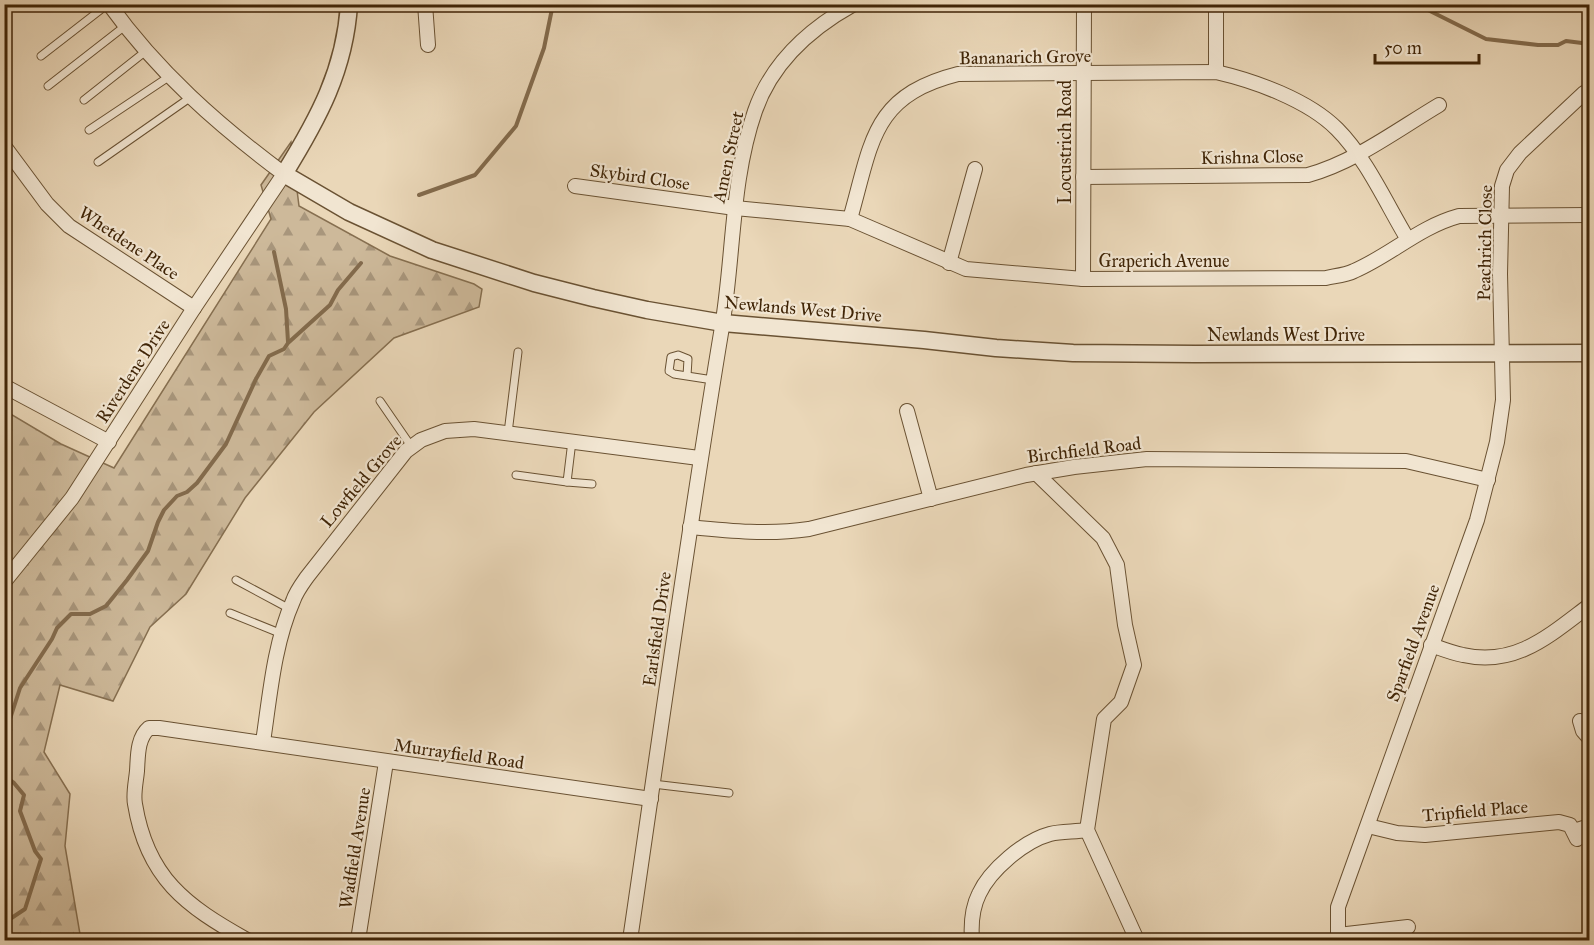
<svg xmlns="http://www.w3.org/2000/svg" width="1594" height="945" font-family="'IM FELL Great Primer',serif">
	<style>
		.forest { fill: url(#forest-firs); stroke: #866f50; stroke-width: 1.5 }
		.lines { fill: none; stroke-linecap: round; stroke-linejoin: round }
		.stream { stroke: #836b4d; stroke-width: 4 }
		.service-casing { stroke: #6a5233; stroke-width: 9 }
		.minor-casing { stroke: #6a5233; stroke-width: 16 }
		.tertiary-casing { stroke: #6a5233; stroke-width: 19 }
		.service { stroke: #f1e5d1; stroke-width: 7 }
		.minor { stroke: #f1e5d1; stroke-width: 14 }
		.tertiary { stroke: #f1e5d1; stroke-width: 16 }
		.labels { text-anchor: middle; stroke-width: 4.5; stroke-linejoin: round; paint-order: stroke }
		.street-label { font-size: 18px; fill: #402507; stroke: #f1e5d1 }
	</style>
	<defs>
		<pattern id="forest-firs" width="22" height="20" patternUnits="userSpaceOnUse" patternTransform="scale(1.5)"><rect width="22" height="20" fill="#cdb99a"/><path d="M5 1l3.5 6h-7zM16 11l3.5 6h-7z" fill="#a8967c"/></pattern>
	</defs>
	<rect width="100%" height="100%" fill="#ead7b8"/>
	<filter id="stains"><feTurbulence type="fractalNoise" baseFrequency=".00333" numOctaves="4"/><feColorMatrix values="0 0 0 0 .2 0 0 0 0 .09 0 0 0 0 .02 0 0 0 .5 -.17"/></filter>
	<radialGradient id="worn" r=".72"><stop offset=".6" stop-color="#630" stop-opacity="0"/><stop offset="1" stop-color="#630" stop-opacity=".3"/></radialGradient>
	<polygon class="forest" points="291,142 299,206 390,256 474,284 482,289 479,307 394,338 314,412 245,498 186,594 150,627 113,701 60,685 44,752 70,794 65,846 81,940 5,940 4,410 61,444 114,468 271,219 261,185"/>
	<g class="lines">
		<g class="stream">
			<polyline points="1416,4 1486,39 1538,45 1558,45 1566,41 1590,44"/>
			<polyline points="419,195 475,175 516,126 544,48 553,4"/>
			<polyline points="274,252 286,309 288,342"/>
			<polyline points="4,766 10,719 20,688 52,639 57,628 71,614 90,614 106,606 127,580 148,551 158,522 164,510 177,496 187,492 197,483 226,444 256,379 269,356 284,349 288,343 330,305 338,290 361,263"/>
			<polyline points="4,776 14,783 24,795 20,811 35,851 41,859 25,909 4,923"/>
		</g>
		<g class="service-casing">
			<g id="service">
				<polyline points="4,9 11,4"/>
				<polyline points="41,56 108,4"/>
				<polyline points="48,86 125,26"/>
				<polyline points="84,100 146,51"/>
				<polyline points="89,130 170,76"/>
				<polyline points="98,162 191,97"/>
				<polyline points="687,376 688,359 678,355 671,357 669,371 674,374 713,380"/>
				<polyline points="380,401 411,446"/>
				<polyline points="508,433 518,352"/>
				<polyline points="516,475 567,482 572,441"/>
				<polyline points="567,482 592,484"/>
				<polyline points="236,580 290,609"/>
				<polyline points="230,613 282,634"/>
				<polyline points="653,784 729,793"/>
			</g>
		</g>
		<g class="minor-casing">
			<g id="minor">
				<polyline points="425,4 428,45"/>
				<polyline points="1216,4 1216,72"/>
				<polyline points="4,146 47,204 69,226 194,308"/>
				<path d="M1083 177 1308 175C1355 162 1397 130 1439 105"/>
				<path d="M575 186 735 208 850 219 966 269 1083 279 1326 278C1335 276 1346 275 1354 271 1391 255 1419 227 1459 216L1590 215"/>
				<path d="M850 219C872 143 871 96 958 74L1216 72C1255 81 1308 100 1337 129 1366 158 1386 203 1407 238"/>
				<polyline points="949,263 975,169"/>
				<polyline points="1083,279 1084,4"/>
				<polyline points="4,386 109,442"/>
				<polyline points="907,411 931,499"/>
				<polyline points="1036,473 1103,538 1117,565 1125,625 1134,665 1121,702 1104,719 1087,830 1137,940"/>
				<path d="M690 527C730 531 769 535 809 529L1026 475 1074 467 1147 459 1406 461 1488 480"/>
				<path d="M4 582 72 498 194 308 284 174C218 125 157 71 109 4"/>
				<path d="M1431 645C1442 649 1452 653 1463 655 1516 667 1550 635 1590 605"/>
				<polyline points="1580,721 1583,731 1590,739"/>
				<path d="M263 742C270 695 274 644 293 601 296 592 302 584 307 577L406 451 421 440 445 431 474 429 699 458"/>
				<polyline points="1368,826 1397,833 1425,835 1559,822 1570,825 1577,839"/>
				<polyline points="1574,831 1590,826"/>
				<polyline points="1338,935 1408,927"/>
				<path d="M247 940C186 906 147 878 135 804 133 794 136 782 137 771 138 757 137 738 149 728H159L651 799"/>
				<polyline points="358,940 386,762"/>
				<path d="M630 940C660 736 688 531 722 327 734 255 731 180 755 111 772 62 809 29 854 4"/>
				<path d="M972 940C971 926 972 908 979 894 990 870 1024 841 1050 834 1061 831 1075 832 1087 830"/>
				<polyline points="1338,940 1338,907 1477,520 1497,442 1503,400 1500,274 1502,186 1507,170 1520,153 1584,93"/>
			</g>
		</g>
		<g class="tertiary-casing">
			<path id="tertiary" d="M349 4C345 70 318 119 284 174L349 212 432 250 534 283 593 298 647 310 723 323 924 340 996 348 1073 353 1195 354 1590 353"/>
		</g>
		<use href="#service" class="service"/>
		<use href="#minor" class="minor"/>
		<use href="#tertiary" class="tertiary"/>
	</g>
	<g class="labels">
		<g class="street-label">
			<text transform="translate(1025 57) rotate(-1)" y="6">Bananarich Grove</text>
			<text transform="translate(1065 142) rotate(-90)" y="6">Locustrich Road</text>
			<text transform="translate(728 157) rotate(-78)" y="6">Amen Street</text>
			<text transform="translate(1252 157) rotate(-1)" y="6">Krishna Close</text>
			<text transform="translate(640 177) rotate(8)" y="6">Skybird Close</text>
			<text transform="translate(129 243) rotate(34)" y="6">Whetdene Place</text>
			<text transform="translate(1485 243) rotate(-89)" y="6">Peachrich Close</text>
			<text x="1164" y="267">Graperich Avenue</text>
			<text transform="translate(803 309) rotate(5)" y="6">Newlands West Drive</text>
			<text x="1286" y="341">Newlands West Drive</text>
			<text transform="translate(133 371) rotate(-57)" y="6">Riverdene Drive</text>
			<text transform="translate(1084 450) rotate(-7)" y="6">Birchfield Road</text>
			<text transform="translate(361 481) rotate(-50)" y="6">Lowfield Grove</text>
			<text transform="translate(657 629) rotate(-82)" y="6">Earlsfield Drive</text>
			<text transform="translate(1413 643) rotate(-70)" y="6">Sparfield Avenue</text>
			<text transform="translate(459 754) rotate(8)" y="6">Murrayfield Road</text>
			<text transform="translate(1475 811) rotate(-5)" y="6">Tripfield Place</text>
			<text transform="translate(355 848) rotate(-81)" y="6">Wadfield Avenue</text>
		</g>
	</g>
	<rect width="1594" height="945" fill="none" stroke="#ead7b8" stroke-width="24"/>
	<rect x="6" y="6" width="1582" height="933" fill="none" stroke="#402507" stroke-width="3"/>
	<rect x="12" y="12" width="1570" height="921" fill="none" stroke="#402507" stroke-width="1.5"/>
	<path d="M1375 54v9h104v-9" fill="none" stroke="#402507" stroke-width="3"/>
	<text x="1384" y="54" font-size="18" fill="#402507" stroke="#f1e5d1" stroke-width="4.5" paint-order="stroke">50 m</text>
	<rect width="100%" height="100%" filter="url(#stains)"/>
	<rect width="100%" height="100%" fill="url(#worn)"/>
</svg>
